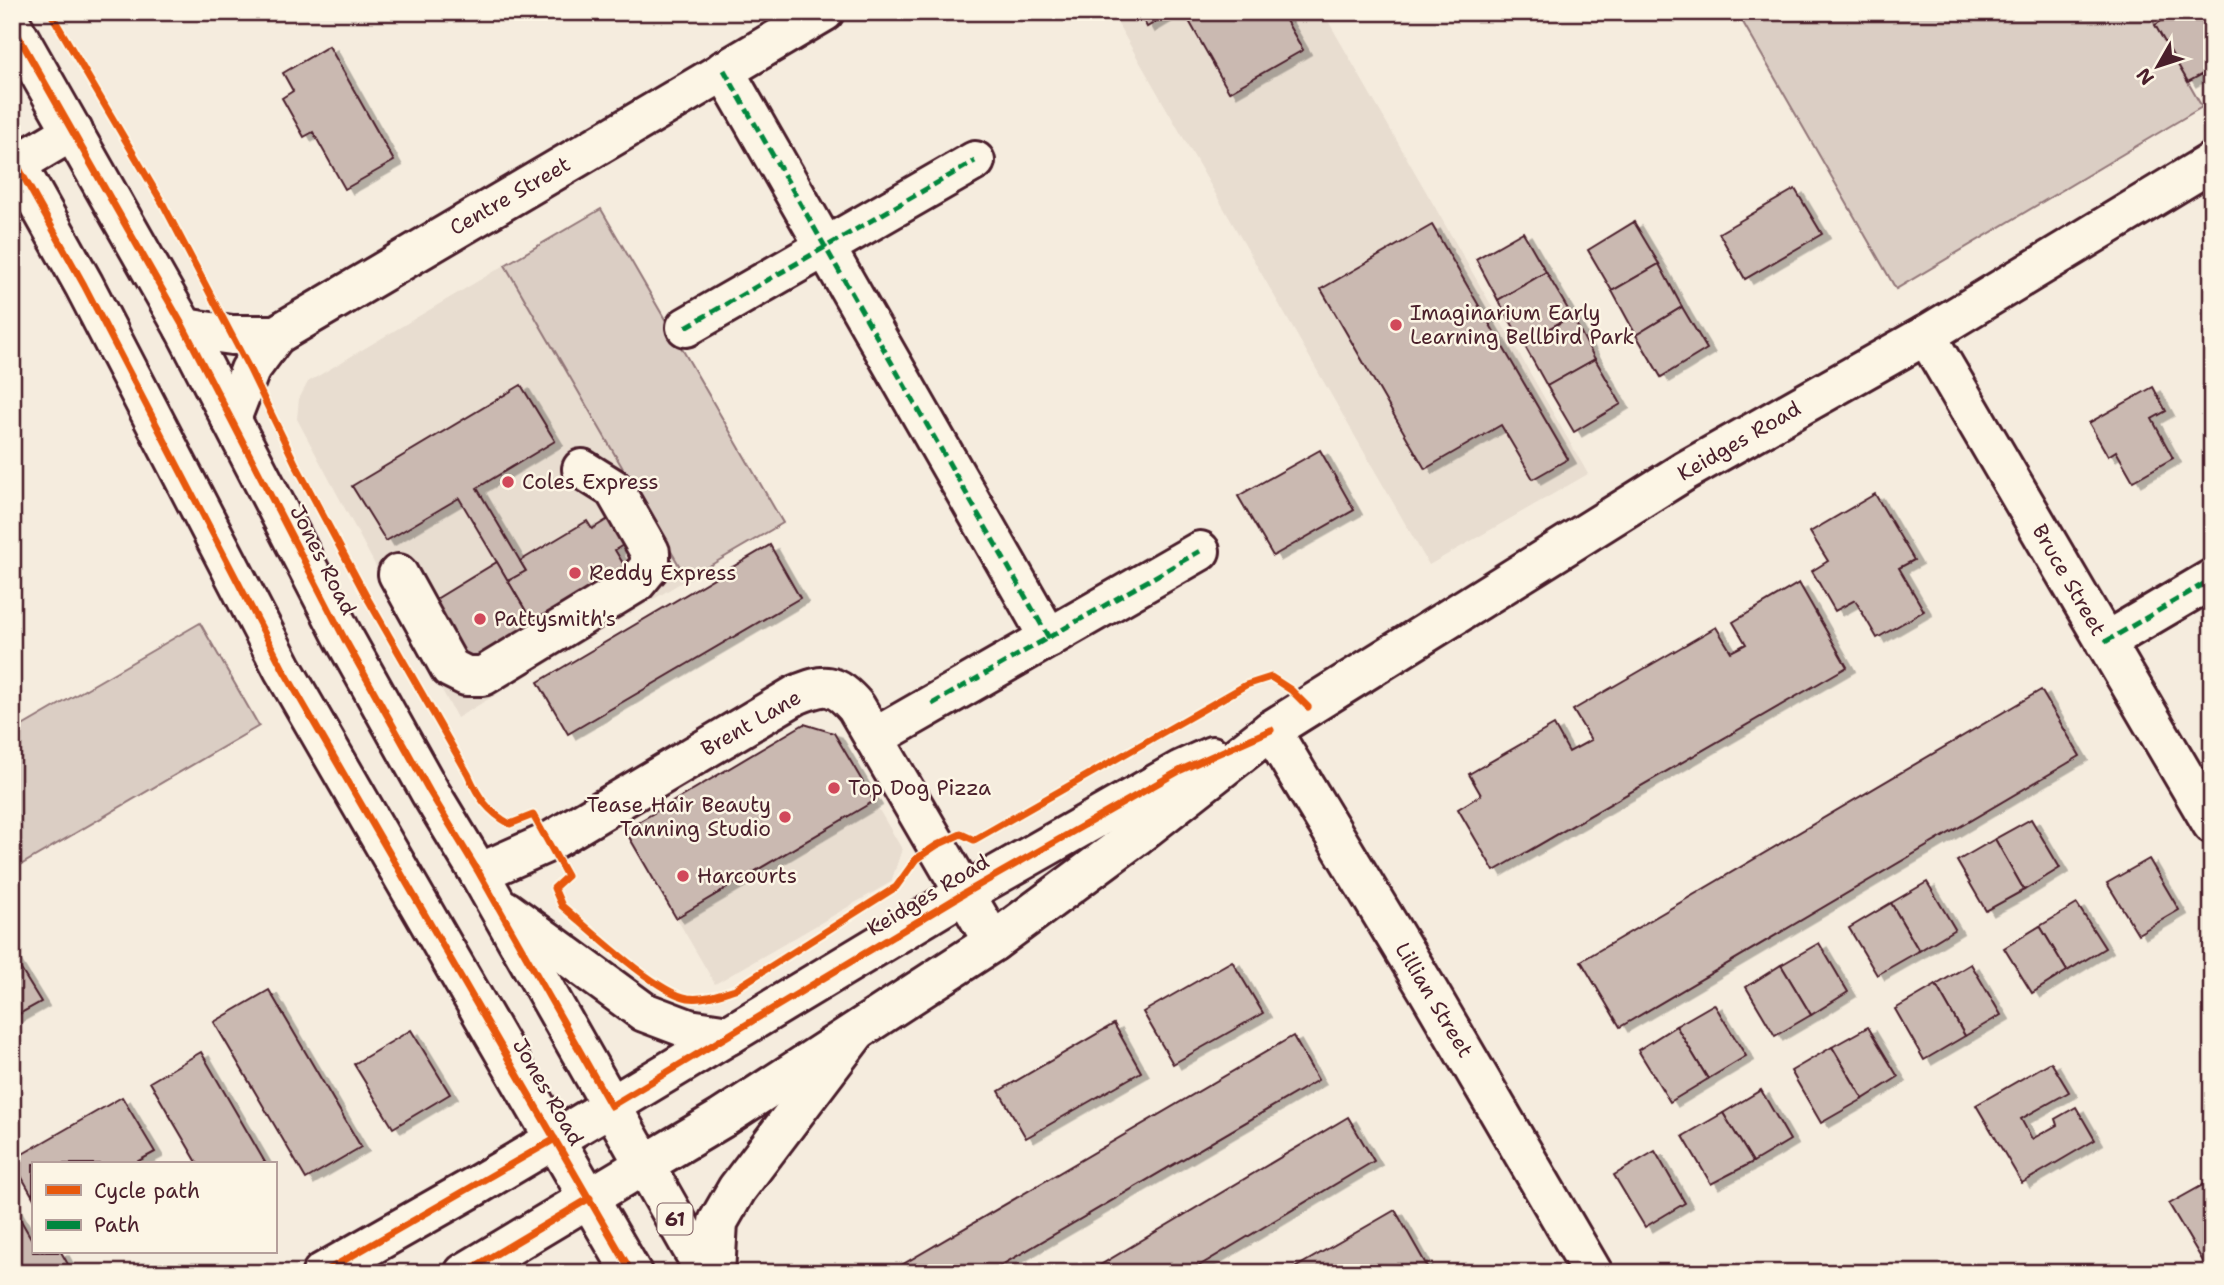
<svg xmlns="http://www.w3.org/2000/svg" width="2224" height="1285" font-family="'Shantell Sans',sans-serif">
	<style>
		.built { fill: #e8ddd0 }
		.green { fill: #dbcec4; stroke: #927678; stroke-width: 2 }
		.building { fill: #cab9b1; stroke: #4a1f2b; stroke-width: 2; filter: url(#shadow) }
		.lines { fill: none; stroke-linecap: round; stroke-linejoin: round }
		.minor-casing { stroke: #4a1f2b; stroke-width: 44 }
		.major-casing { stroke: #4a1f2b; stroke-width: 44 }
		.minor { stroke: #fcf5e5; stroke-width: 38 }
		.major { stroke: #fcf5e5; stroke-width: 38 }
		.quiet { stroke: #00873e; stroke-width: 5; stroke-dasharray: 10 5; stroke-linecap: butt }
		.cycleway-casing { stroke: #fcf5e5; stroke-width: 11 }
		.cycleway { stroke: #e8590c; stroke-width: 7 }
		.poi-dot { fill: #d1495b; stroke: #fcf5e5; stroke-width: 2.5 }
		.labels { text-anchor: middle; stroke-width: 5; stroke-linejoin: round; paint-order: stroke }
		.shield { fill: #fcf5e5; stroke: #7f5f63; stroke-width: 2 }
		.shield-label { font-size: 19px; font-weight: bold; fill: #4a1f2b }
		.street-label { font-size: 21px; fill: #4a1f2b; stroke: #fcf5e5 }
		.poi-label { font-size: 21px; fill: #4a1f2b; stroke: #fcf5e5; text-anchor: start }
	</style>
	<defs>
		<filter id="shadow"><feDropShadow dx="8" dy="4.5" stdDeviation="0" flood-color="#0004"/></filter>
	</defs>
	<rect width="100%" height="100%" fill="#f5ecde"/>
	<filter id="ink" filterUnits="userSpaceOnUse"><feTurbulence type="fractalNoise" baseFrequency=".0143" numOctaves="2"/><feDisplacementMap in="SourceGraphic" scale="14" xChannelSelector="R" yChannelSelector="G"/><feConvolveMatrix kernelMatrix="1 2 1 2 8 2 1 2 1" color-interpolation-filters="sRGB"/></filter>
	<g filter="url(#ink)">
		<g class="built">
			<polygon points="1111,12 1323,12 1588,474 1429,565"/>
			<polygon points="505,265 687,579 457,718 297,419 299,399 308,382"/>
			<polygon points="804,724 834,733 902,849 891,882 715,984 625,830"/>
		</g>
		<g class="green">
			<polygon points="1737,12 2148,12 2202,107 1896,289"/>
			<polygon points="601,209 783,523 687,579 505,265"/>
			<polygon points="200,623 259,726 12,870 12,732"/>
		</g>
		<g class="building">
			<polygon points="1139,12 1172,12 1147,27"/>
			<polygon points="1184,12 1281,12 1303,50 1229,92"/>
			<polygon points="2176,12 2212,12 2212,69 2188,82 2155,25"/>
			<polygon points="329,46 394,161 345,189 313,132 304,137 282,98 293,91 283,73"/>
			<polygon points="1795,189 1822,234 1745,279 1719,233"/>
			<polygon points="1634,222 1659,264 1612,291 1588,250"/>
			<polygon points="1432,225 1568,459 1533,479 1501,425 1425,469 1321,289"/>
			<polygon points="1523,232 1546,272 1498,300 1476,259"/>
			<polygon points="1659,264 1682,307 1636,335 1612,291"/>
			<polygon points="1546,272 1572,316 1523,343 1498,300"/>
			<polygon points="1682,307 1707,349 1661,377 1636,335"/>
			<polygon points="1572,316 1595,359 1547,386 1523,343"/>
			<polygon points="1595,359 1621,404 1574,432 1547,386"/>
			<polygon points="521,385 555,441 477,488 526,571 508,581 459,498 386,541 352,486"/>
			<polygon points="2153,387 2166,411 2152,419 2173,458 2133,481 2116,451 2108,456 2089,423"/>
			<polygon points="1320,450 1354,510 1273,556 1238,496"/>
			<polygon points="1875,494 1914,560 1899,568 1924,611 1877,638 1855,600 1835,611 1812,571 1828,561 1810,532"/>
			<polygon points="618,513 633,539 615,550 630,575 537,630 508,581 526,571 520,561 587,521 592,529"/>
			<polygon points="770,545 800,598 568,734 538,682"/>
			<polygon points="497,562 537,630 481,663 450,653 423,607"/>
			<polygon points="1799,583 1847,667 1494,871 1458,809 1481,795 1469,774 1554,725 1569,752 1591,740 1573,710 1716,627 1731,652 1746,644 1733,622"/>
			<polygon points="2041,690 2080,756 1620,1027 1581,961"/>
			<polygon points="804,724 834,733 874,801 676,918 625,830"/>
			<polygon points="2031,819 2060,868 2024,890 1995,839"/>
			<polygon points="1995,839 2024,890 1986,911 1957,861"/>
			<polygon points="2149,859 2179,910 2138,934 2107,883"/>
			<polygon points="1927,882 1955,929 1919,951 1891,903"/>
			<polygon points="1891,903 1919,951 1877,975 1849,928"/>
			<polygon points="2077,904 2105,948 2067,971 2040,926"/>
			<polygon points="2040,926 2067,971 2032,993 2004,948"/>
			<polygon points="1819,943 1848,992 1811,1015 1781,965"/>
			<polygon points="12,955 41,1002 12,1018"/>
			<polygon points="1232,961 1263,1013 1173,1064 1143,1012"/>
			<polygon points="1971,964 2001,1015 1965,1036 1936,985"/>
			<polygon points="1781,965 1811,1015 1775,1036 1746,987"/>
			<polygon points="1936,985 1965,1036 1924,1060 1895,1009"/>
			<polygon points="269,990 361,1147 306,1179 214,1022"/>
			<polygon points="1714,1004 1746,1056 1708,1079 1676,1026"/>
			<polygon points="1114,1024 1141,1072 1026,1138 999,1091"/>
			<polygon points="1676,1026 1708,1079 1670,1102 1638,1050"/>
			<polygon points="1868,1027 1898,1077 1863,1099 1832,1047"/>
			<polygon points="411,1030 450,1094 393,1128 354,1064"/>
			<polygon points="1293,1036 1318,1080 988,1273 888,1273"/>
			<polygon points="1832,1047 1863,1099 1821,1123 1791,1071"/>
			<polygon points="201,1052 266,1164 198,1164 150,1082"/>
			<polygon points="2051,1062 2069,1092 2021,1119 2032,1139 2057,1125 2055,1119 2076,1107 2095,1140 2022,1183 1976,1105"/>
			<polygon points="1761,1090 1790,1140 1753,1162 1723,1113"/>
			<polygon points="122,1097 155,1152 133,1164 33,1164 33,1197 12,1160"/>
			<polygon points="1723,1113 1753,1162 1711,1184 1683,1136"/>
			<polygon points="1348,1117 1374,1161 1187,1273 1087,1273"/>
			<polygon points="1655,1151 1685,1203 1645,1227 1614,1175"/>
			<polygon points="2212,1180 2212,1273 2210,1273 2169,1204"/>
			<polygon points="12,1205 31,1238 33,1236 33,1252 61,1252 73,1273 12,1273"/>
			<polygon points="1395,1210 1431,1273 1286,1273"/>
		</g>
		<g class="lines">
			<g class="minor-casing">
				<g id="minor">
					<polyline points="724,70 1049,638"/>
					<polyline points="12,167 73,131"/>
					<polyline points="686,327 975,161"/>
					<polyline points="184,328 232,335 276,335 824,12"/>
					<polyline points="1926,335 2212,824"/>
					<polyline points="231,419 250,370 276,335"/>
					<polyline points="398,574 450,668 466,676 483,676 636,583 650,566 650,552 614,489 582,469"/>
					<polyline points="2105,642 2212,579"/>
					<polyline points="1271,730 1429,992 1593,1273"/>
					<polyline points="874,738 1200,551"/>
					<path d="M479 873 549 842 796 695C825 683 834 682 856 707L993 942"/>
					<polyline points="611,1106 965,893 1181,770 1212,756"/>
					<polyline points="644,1165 721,1119 993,942 1136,836 1271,730 1685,471 1926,335 2212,162"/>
				</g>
			</g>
			<g class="major-casing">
				<g id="major">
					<polyline points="12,25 184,328 344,638 430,792 479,873 706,1273"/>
					<polyline points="12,156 84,285 283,669 632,1273"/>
					<polyline points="505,910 644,1012 689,1029 729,1035"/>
					<polyline points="322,1273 479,1184 611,1106"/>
					<polyline points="464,1273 644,1165"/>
					<polyline points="715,1273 718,1222 737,1189 856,1032"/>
				</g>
			</g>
			<use href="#minor" class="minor"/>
			<use href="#major" class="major"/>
			<g class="quiet">
				<polyline points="724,70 1049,638"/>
				<polyline points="686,327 975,161"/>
				<polyline points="2105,642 2212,579"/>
				<polyline points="932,704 1200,551"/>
			</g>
			<g class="cycleway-casing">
				<g id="cycleway">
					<path d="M50 12 163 204 250 370 296 465 365 594 468 774C478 797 488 812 510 824L533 815 567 876 554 888 562 906C589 929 657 993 688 998 705 1000 719 994 735 989L896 887 916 859 937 845 961 834 974 840 1246 685 1271 677 1291 690 1308 707"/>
					<polyline points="12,25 184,328 344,638 430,792 479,873 611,1106 965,893 1181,770 1271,730"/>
					<polyline points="12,156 84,285 283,669 632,1273"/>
					<polyline points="322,1273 555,1139"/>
					<polyline points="464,1273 590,1198"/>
				</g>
			</g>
			<use href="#cycleway" class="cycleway"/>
		</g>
	</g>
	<g class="poi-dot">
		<circle cx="1396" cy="325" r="7"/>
		<circle cx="508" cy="482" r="7"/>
		<circle cx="575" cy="573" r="7"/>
		<circle cx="480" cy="619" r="7"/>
		<circle cx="834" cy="788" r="7"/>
		<circle cx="785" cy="817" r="7"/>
		<circle cx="683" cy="876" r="7"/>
	</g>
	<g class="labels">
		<rect class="shield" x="657.5" y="1203.5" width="35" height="31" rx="5"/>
		<g class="shield-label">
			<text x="675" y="1226">61</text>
		</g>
		<g class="street-label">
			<text transform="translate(510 196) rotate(-30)" y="7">Centre Street</text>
			<text transform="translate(1739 441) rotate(-30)" y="7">Keidges Road</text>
			<text transform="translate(323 560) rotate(63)" y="7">Jones Road</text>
			<text transform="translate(2069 580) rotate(60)" y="7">Bruce Street</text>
			<text transform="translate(751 723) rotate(-30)" y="7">Brent Lane</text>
			<text transform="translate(928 895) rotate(-31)" y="7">Keidges Road</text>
			<text transform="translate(1434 1000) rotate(59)" y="7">Lillian Street</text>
			<text transform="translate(548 1092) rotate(60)" y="7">Jones Road</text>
		</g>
		<g class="poi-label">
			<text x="1410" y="320">Imaginarium Early<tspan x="1410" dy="24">Learning Bellbird Park</tspan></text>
			<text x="522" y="489">Coles Express</text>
			<text x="589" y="580">Reddy Express</text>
			<text x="494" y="626">Pattysmith's</text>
			<text x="848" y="795">Top Dog Pizza</text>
			<text x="771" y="812" text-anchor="end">Tease Hair Beauty<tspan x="771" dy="24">Tanning Studio</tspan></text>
			<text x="697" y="883">Harcourts</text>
		</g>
	</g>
	<rect width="2224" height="1285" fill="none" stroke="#fcf5e5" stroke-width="42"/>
	<rect x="21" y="21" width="2182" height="1243" fill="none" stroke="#4a1f2b" stroke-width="2.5" filter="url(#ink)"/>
	<rect x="32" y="1162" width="245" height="91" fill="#fcf5e5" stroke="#b59f9b" stroke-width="2"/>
	<rect x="46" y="1185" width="35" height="10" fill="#e8590c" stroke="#b59f9b" stroke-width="2"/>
	<text x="94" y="1198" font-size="21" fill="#4a1f2b">Cycle path</text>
	<rect x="46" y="1220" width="35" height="10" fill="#00873e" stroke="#b59f9b" stroke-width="2"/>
	<text x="94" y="1232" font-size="21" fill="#4a1f2b">Path</text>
	<g transform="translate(2158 66) rotate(231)" stroke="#fcf5e5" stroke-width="5" paint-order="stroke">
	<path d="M0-5L12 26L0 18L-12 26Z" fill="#4a1f2b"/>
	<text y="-10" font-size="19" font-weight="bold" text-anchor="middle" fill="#4a1f2b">N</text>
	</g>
</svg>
